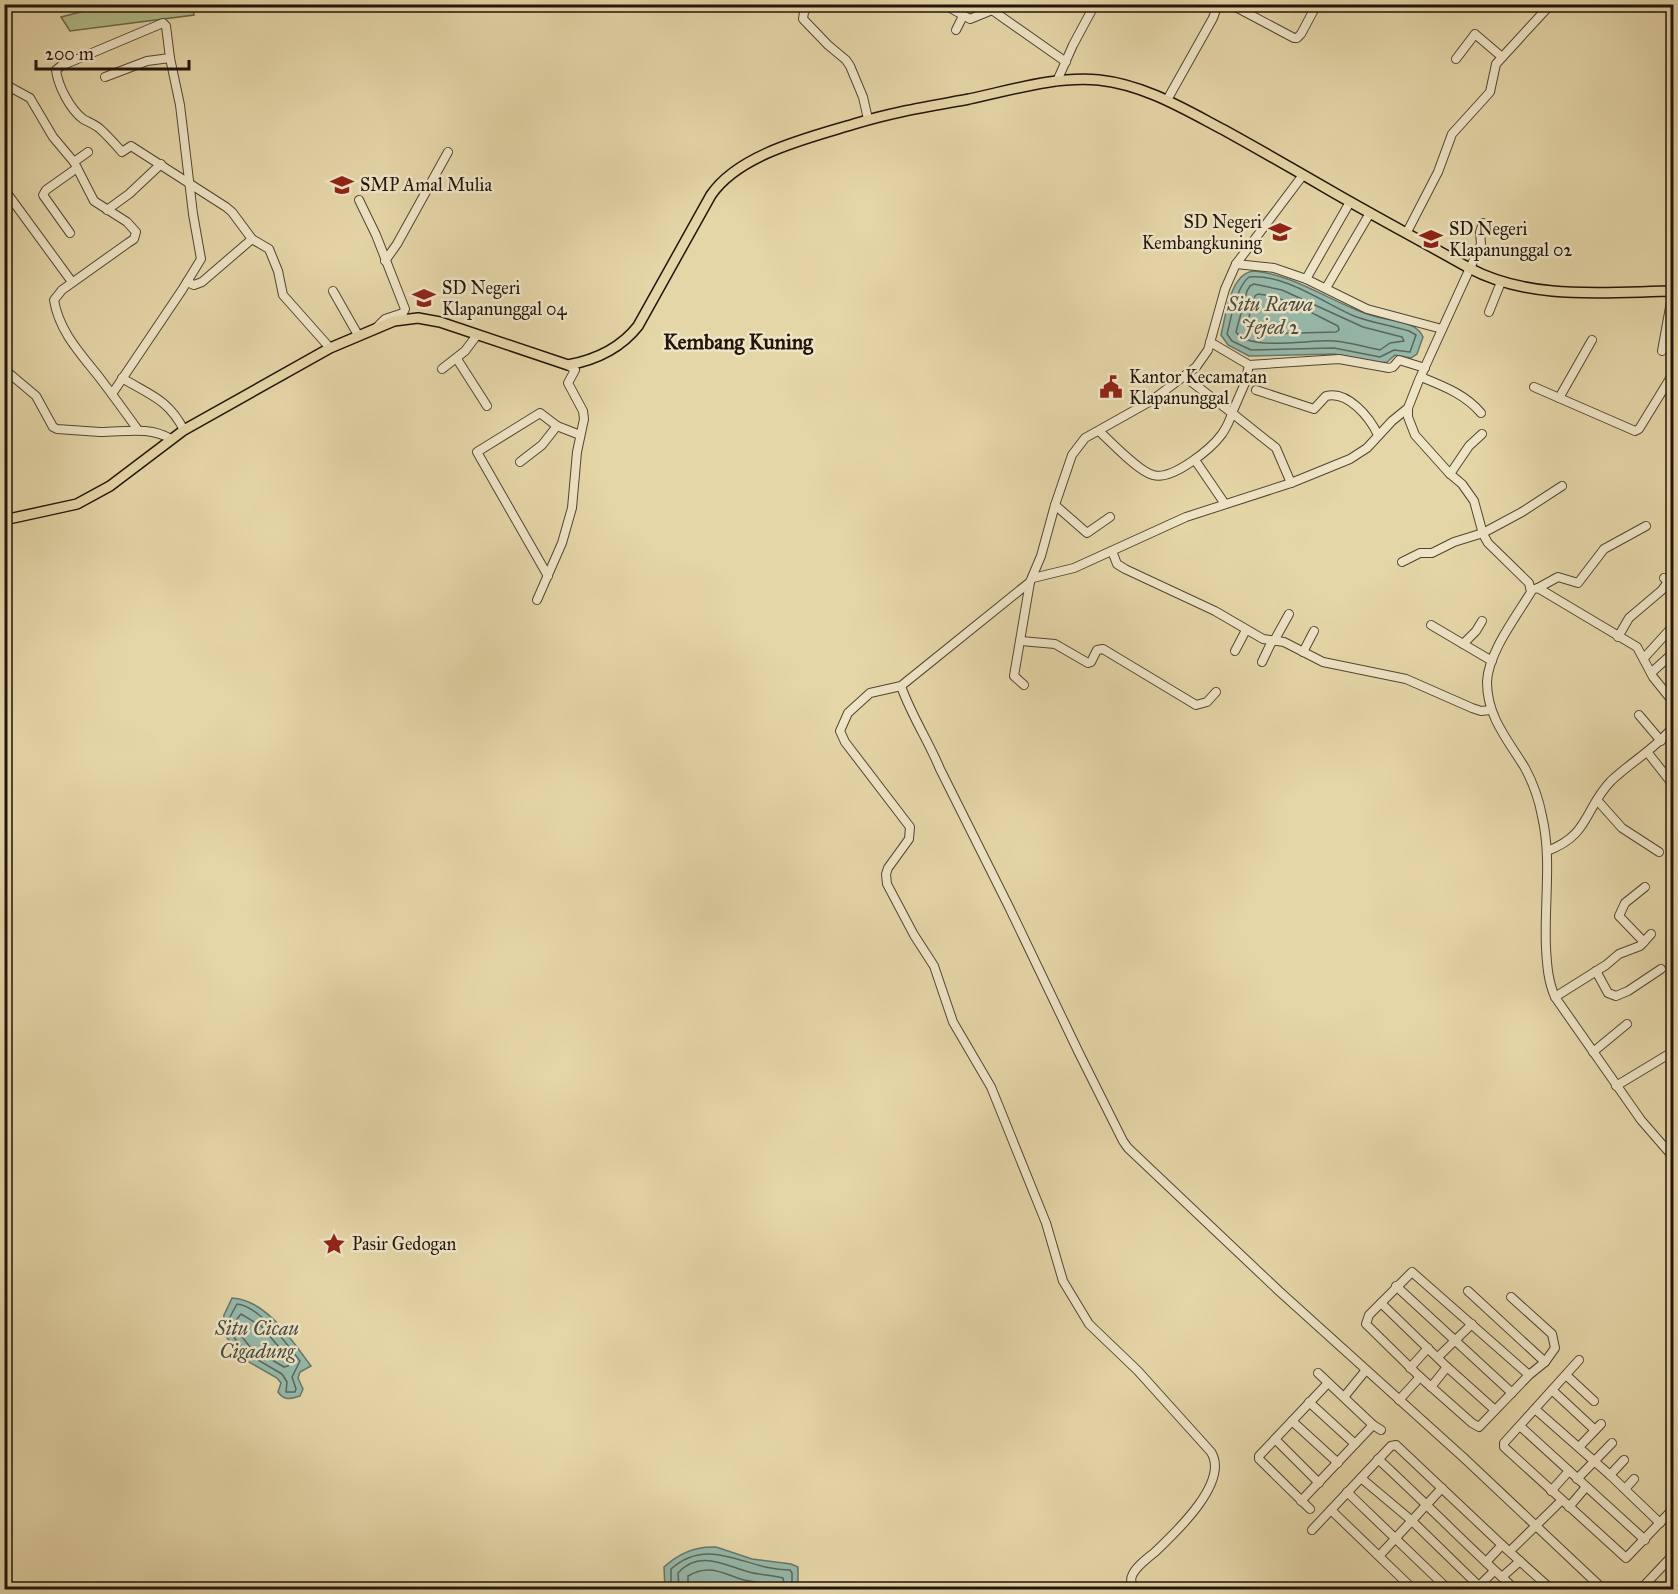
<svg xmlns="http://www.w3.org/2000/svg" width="1678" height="1594" font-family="'IM FELL Great Primer',serif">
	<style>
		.green { fill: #b2be8a; stroke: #6a6a4a; stroke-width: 1.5 }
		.water { fill: #96b9ab; stroke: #67776b; stroke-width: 1.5 }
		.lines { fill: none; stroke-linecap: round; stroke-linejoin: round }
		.shore { stroke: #5c675b; stroke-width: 1.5 }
		.minor-casing { stroke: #524532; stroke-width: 10 }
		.major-casing { stroke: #21150b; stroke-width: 12 }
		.minor { stroke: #eee4c6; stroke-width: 8 }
		.major { stroke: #e5d6a8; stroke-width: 9 }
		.labels { text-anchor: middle; stroke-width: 5; stroke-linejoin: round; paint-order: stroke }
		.poi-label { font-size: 18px; fill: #21150b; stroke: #eee4c6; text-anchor: start }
		.water-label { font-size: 20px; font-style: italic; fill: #4a4e43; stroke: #eee4c6 }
		.quarter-label { font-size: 21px; font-weight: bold; fill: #21150b; stroke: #eee4c6 }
	</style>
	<rect width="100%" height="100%" fill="#e5d6a8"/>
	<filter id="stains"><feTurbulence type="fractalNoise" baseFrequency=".00333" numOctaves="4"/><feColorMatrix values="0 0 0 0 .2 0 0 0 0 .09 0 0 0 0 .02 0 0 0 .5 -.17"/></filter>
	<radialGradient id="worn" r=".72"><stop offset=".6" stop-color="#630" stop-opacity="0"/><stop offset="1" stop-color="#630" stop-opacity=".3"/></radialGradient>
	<polygon class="green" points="94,4 193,5 194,15 70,31 61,17 96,8"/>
	<g class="water">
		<path d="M1254 271C1302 276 1340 310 1386 319 1399 322 1417 323 1423 337L1417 354 1411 358 1395 355 1387 362 1379 363 1334 354 1249 356 1228 345 1221 335C1226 315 1230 273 1254 271Z"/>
		<path d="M232 1298C267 1300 292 1341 311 1366L300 1372 298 1378 303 1389 300 1396C291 1399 284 1401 278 1392L281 1383 277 1378 242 1358 222 1331 224 1315Z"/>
		<path d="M716 1547 752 1559 791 1564 798 1567V1589H665L664 1567C679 1553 695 1546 716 1547Z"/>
	</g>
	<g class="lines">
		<g class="shore">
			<path d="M1249 277C1283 273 1324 303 1354 316 1372 323 1390 325 1409 331L1416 335 1410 352 1394 350 1380 357 1334 348 1251 350 1232 341 1227 334C1231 319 1236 287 1249 277Z"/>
			<path d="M1254 284 1282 290 1363 327 1402 337 1404 341 1390 343 1380 350C1364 347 1350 342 1334 341 1310 339 1250 352 1236 332L1247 291 1250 286Z"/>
			<path d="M1258 294C1286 297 1313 314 1338 326L1339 330 1336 332 1259 334 1248 331 1246 327 1255 296Z"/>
			<path d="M237 1304C259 1306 287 1344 300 1361L292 1377 296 1389 295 1392H286L287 1382 282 1374 246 1353 229 1331 230 1317Z"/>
			<polygon points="241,1314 261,1326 290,1360 288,1366 284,1367 250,1347 236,1329 237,1319"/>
			<path d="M671 1590V1569C710 1534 747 1571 790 1570L792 1573V1590"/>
			<path d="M679 1590 678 1573C699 1549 726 1566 749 1572 760 1575 772 1575 783 1578L785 1590"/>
			<path d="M688 1590V1576C710 1563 723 1574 744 1580 754 1582 764 1583 773 1585L775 1590"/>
		</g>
		<g class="minor-casing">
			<g id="minor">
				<polyline points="811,4 804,12 803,19 828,45 846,60 850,66 863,97 868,119"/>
				<polyline points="943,4 970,19 992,10"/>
				<polyline points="990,4 992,10 1066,62"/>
				<polyline points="1230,4 1294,38 1297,38 1301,34 1317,4"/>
				<polyline points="956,30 963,16"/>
				<polyline points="1456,59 1475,34 1502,57"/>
				<path d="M4 69 8 86 30 98 53 137 74 162 94 201 127 222 136 232 134 239 128 243 62 290 54 300C59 331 80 353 99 377 112 394 125 412 138 430"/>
				<polyline points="105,77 147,61 170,58"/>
				<polyline points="1057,81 1073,45 1095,4"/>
				<polyline points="1167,100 1213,18 1218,4"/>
				<polyline points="74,162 88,152"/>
				<polyline points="4,189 72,282"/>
				<polyline points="359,200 376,235 405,309 403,313 385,319 375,329"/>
				<polyline points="107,210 129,194 161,164"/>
				<path d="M1483 223 1480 232 1481 244 1419 380 1408 408V417L1415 435 1450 474 1462 484 1474 501 1483 534 1488 543 1529 583 1531 592C1516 617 1488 653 1487 682 1487 717 1508 740 1525 768 1533 783 1539 800 1542 816 1552 859 1544 903 1546 948 1547 965 1548 981 1555 997L1641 1120 1674 1158"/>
				<polyline points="1407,232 1438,172 1452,134 1490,92 1496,64 1551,4"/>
				<polyline points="70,233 43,195 46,190 77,168"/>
				<polyline points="385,261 397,244 448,152"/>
				<polyline points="1236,264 1274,268 1306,279 1367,309 1442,329"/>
				<polyline points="1306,279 1350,202"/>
				<polyline points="187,282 194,285 202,282 252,239"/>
				<polyline points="1326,288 1370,213"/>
				<polyline points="333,291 358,335"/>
				<polyline points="1489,312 1501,282"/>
				<polyline points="1210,342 1249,365 1339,359 1389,368 1393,367 1399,360 1425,368"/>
				<polyline points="1662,351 1673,291"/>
				<polyline points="457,359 487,406"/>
				<polyline points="1249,365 1245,383 1232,413 1276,448 1291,483"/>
				<path d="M4 369 36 396 53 427 57 429C72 430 86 431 100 432 125 432 149 426 171 439"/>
				<polyline points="442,369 465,351 477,335"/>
				<path d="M1421 377C1443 386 1465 394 1481 413"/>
				<path d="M122 378C150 395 168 399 184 430"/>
				<polyline points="1534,387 1635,431 1639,429 1674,372"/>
				<path d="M1256 390 1314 409 1326 396C1348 390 1370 418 1378 435"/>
				<path d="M112 394 182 290 201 259 193 214 180 105 170 58 166 26 163 23 61 66 56 70C58 86 70 109 83 119 88 122 94 124 99 128 107 135 115 144 122 152L131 146 226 207 232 212 252 239 269 249 278 271 283 295 330 348"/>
				<polyline points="1559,398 1592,340"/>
				<path d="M1099 431C1111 442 1139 472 1153 475 1172 481 1211 449 1222 434 1226 428 1230 420 1232 413L1185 377"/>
				<polyline points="1195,460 1225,504"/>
				<polyline points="520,462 542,445 557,426"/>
				<polyline points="1450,474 1469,446 1482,434"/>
				<polyline points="1055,505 1087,533 1110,517"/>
				<polyline points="1112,551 1117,564 1125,569 1215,611 1263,639 1284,642 1323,662 1406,679 1472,708 1481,711 1490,710"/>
				<polyline points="1402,562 1420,553 1432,553 1454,542 1483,533 1522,512 1562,486"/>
				<polyline points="548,576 477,452 540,413 557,426 580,435"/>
				<polyline points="1033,578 1074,568 1186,517 1291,483 1350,459 1367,448 1392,421 1408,408"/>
				<polyline points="1664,578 1674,588"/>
				<polyline points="1538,588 1558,577 1578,583 1604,549 1646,526"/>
				<polyline points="1531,590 1538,588 1637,647 1653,677 1674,703"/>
				<polyline points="537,600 562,543 572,508 577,452 584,419 583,411 568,383 575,370 568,365"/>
				<polyline points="1431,625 1492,661"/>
				<polyline points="1618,637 1629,618 1662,590 1667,583"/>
				<polyline points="1021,641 1055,644 1088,663 1091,662 1097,650 1103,649 1196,705 1207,702 1216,692"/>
				<polyline points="1274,641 1289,614"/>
				<polyline points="1463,644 1476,631 1482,621"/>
				<polyline points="1235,651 1246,630"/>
				<polyline points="1303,652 1314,631"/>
				<polyline points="1644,658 1674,625"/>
				<polyline points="1262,662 1272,641"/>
				<polyline points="1651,673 1674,652"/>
				<polyline points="1024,685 1014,676 1015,670 1030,582"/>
				<path d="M901 686C911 715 928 740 940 769L1009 907 1079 1053 1123 1141 1128 1148 1279 1291 1464 1458 1604 1590"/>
				<polyline points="1639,715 1661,741"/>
				<polyline points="1648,753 1674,786"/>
				<polyline points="1597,800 1622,828 1659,852"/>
				<path d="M1547 851C1590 835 1584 809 1611 781 1632 761 1654 750 1674 726"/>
				<polyline points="1644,942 1619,916 1625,903 1645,887"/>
				<polyline points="1596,971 1608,993 1616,996 1628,991 1661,969"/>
				<polyline points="1555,997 1606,965 1619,954 1640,946 1651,934"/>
				<polyline points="1593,1052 1627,1024"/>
				<polyline points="1616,1086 1674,1051"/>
				<polyline points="1396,1286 1512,1393"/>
				<polyline points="1468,1291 1545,1362"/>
				<polyline points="1511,1297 1552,1334 1555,1348 1545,1362 1529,1375 1479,1427 1472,1423 1420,1377 1366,1324 1369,1315 1412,1272 1529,1375"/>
				<polyline points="1381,1303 1447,1367 1495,1410"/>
				<polyline points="1438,1357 1472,1324"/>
				<polyline points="1579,1360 1504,1443 1504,1447 1626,1558 1674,1508"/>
				<polyline points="1410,1368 1428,1348"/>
				<polyline points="1318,1373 1373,1425 1381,1430"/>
				<polyline points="1566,1375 1594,1401"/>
				<polyline points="1431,1387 1447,1367"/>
				<polyline points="1552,1390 1595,1430"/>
				<polyline points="1344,1397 1366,1370"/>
				<polyline points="1399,1400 1420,1377"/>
				<polyline points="1309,1402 1355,1444"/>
				<polyline points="1535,1409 1610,1475 1660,1523"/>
				<polyline points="1292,1421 1338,1463"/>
				<polyline points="1520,1426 1645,1540"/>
				<polyline points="1275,1439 1319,1483"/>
				<polyline points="1579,1447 1601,1424"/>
				<path d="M1378 1459C1425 1502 1469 1548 1516 1590"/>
				<polyline points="1610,1475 1624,1460"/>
				<polyline points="1361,1478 1411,1520 1483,1590"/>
				<polyline points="1577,1479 1612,1443"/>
				<polyline points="1625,1489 1634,1479"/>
				<polyline points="1551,1491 1569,1471"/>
				<polyline points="1347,1492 1449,1590"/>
				<polyline points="1301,1501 1373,1425"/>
				<polyline points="1569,1507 1586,1487"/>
				<polyline points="1310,1509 1259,1459 1259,1456 1328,1383"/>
				<polyline points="1331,1510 1414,1590"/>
				<polyline points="1312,1530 1391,1446 1396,1445 1502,1545 1552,1590"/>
				<polyline points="1510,1551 1561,1501"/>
				<polyline points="1380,1555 1442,1488"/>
				<polyline points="1486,1562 1502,1545"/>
				<polyline points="1502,1577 1520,1561"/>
				<polyline points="1476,1589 1494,1571"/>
				<path d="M1134 1590C1132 1585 1130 1580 1132 1576 1135 1567 1148 1558 1155 1552 1175 1533 1230 1482 1211 1452L1138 1371 1089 1324 1063 1281 1046 1223 991 1087 953 1022 934 966 914 935 887 884 886 874 888 868 909 839 910 827 845 742 840 731 848 713 870 693 901 686 1030 582 1041 556 1055 505 1072 455 1085 438 1151 401 1196 367 1208 350 1225 289 1236 264 1303 175"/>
				<polyline points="1640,1590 1674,1554"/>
			</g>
		</g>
		<g class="major-casing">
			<path id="major" d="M4 520 77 504 110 486 184 430 330 348 394 321 418 318 440 322 568 365C595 360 620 349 638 326L711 195C739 154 808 138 854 124 892 112 931 106 969 99 1012 90 1055 76 1099 80 1145 85 1184 109 1224 130 1260 150 1295 170 1331 191 1376 217 1423 242 1469 268 1531 301 1605 292 1674 291"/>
		</g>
		<use href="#minor" class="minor"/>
		<use href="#major" class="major"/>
	</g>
	<defs>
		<g id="school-bare" transform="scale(1.8)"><path d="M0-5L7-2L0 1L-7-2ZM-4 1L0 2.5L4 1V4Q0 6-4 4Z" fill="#8f2418" stroke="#eee4c6" stroke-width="2.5" paint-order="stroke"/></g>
		<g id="civic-bare" transform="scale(1.8)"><path d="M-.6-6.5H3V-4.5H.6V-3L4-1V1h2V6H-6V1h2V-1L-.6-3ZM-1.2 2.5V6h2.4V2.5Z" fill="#8f2418" stroke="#eee4c6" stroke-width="2.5" paint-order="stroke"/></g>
		<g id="sight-bare" transform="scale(1.8)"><path d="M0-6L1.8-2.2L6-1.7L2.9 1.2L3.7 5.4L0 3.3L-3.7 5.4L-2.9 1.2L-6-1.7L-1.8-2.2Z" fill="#8f2418" stroke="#eee4c6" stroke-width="2.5" paint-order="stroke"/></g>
	</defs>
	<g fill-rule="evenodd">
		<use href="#school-bare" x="342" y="185"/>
		<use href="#school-bare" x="1280" y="232"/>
		<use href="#school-bare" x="1431" y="239"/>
		<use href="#school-bare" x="424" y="298"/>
		<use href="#civic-bare" x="1111" y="387"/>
		<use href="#sight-bare" x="334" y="1244"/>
	</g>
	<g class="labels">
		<g class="poi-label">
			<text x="360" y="191">SMP Amal Mulia</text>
			<text x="1262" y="228" text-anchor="end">SD Negeri<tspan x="1262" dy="21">Kembangkuning</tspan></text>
			<text x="1449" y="235">SD Negeri<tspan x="1449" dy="21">Klapanunggal 02</tspan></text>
			<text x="442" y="294">SD Negeri<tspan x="442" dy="21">Klapanunggal 04</tspan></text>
			<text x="1129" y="383">Kantor Kecamatan<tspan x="1129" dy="21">Klapanunggal</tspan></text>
			<text x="352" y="1250">Pasir Gedogan</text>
		</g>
		<g class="water-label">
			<text x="1270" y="311">Situ Rawa<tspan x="1270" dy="23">Jejed 2</tspan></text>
			<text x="257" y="1335">Situ Cicau<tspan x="257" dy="23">Cigadung</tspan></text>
		</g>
		<g class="quarter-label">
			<text x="738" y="349">Kembang Kuning</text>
		</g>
	</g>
	<rect width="1678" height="1594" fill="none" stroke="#e5d6a8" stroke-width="24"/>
	<rect x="6" y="6" width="1666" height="1582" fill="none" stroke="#21150b" stroke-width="3"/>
	<rect x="12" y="12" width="1654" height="1570" fill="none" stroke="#21150b" stroke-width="1.5"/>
	<path d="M36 60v9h153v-9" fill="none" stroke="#21150b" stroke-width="3"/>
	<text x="45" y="60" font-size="18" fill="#21150b" stroke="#eee4c6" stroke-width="4.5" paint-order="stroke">200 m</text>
	<rect width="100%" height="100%" filter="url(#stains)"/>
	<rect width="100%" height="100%" fill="url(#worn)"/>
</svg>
